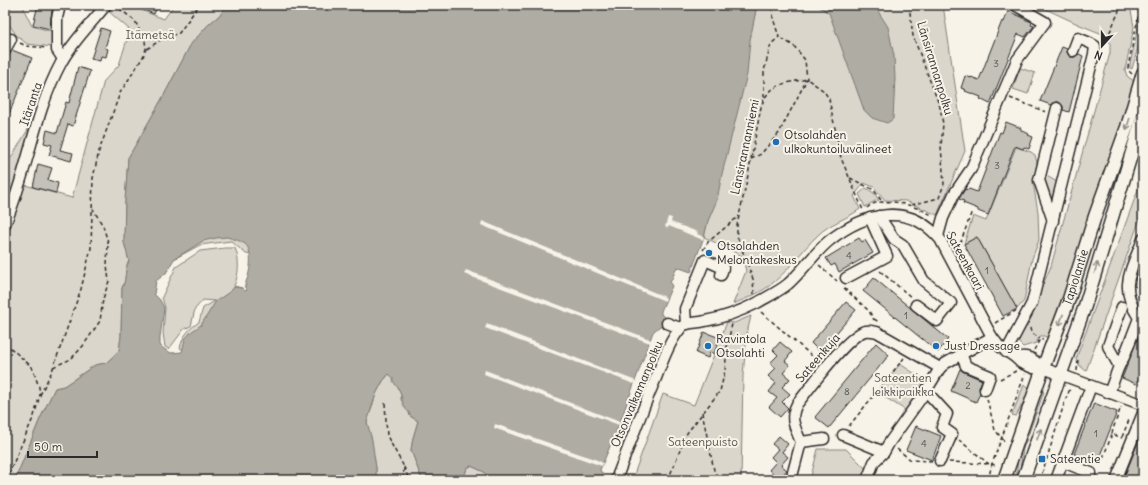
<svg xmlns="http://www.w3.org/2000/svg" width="1148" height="485" font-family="Delius,sans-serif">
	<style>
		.green { fill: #dad6cc; stroke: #82807c }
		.water { fill: #afaca4; stroke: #7a7874; fill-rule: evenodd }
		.pier { fill: #f7f3e8 }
		.building { fill: #c4c1b9; stroke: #2b2b2b }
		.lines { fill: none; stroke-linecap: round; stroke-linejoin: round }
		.minor-casing { stroke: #2b2b2b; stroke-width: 13 }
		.major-casing { stroke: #2b2b2b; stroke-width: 15 }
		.path { stroke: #2b2b2b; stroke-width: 1.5; stroke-dasharray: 4 3; stroke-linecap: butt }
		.minor { stroke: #f7f3e8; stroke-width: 10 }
		.major { stroke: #f7f3e8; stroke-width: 12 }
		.oneway { stroke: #918f8a }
		.poi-dot { fill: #1f6fb2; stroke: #f7f3e8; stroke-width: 1.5 }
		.labels { text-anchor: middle; stroke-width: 4; stroke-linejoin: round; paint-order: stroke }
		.number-label { font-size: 10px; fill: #51504e }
		.park-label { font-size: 12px; fill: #575653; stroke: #f7f3e8 }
		.street-label { font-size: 12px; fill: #2b2b2b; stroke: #f7f3e8 }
		.poi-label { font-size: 12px; fill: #2b2b2b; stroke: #f7f3e8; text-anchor: start }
	</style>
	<rect width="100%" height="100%" fill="#f7f3e8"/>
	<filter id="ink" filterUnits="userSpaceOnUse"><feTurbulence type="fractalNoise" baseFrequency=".025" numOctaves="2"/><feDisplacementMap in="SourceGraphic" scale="8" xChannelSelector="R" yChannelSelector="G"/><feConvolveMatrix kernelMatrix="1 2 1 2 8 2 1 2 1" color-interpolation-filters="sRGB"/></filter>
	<g filter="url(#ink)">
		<g class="green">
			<polygon points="5,5 25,5 24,10 32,26 55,32 53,47 27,44 16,35 5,18"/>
			<path d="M111 5H128L164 19 174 5H225L222 13 208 25 191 44 163 97 128 158 125 202 124 242 129 261C124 270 127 279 122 288L121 336 119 351 106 363 95 365 64 386 55 388 40 419 15 480H5V234L25 185 72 198 104 81 119 65 130 30 107 10Z"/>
			<path d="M757 5H943L965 151 937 215 906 201 885 200 874 187 864 183 854 196 860 209C847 219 830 223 818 235 801 251 788 272 769 286 758 294 745 299 733 304L746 271 742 256 704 237Z"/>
			<polygon points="1037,5 1130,5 1134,27 1125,70 1127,76 1135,82 1120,131 1084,229 1066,293 1049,338 1044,336 1040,336 1036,343 1023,347 1018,342 1051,266 1110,53 1110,43 1105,35 1080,25"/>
			<polygon points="1141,5 1143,5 1143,30 1132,69 1130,68 1130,64 1141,14"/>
			<polygon points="1020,68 1035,73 1028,94 1013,89"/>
			<polygon points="30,126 19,171 5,210 5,168"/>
			<polygon points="1016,147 1031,152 1035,155 1037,163 1035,174 1033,182 1038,212 1039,240 1032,259 1024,301 1017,309 977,237 964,244 973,216 986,221"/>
			<polygon points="1045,175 1057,182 1052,198 1051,199 1043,177"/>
			<polygon points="1143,176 1143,210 1086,371 1078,364 1076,359"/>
			<polygon points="866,188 874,193 879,200 875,201 865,207 859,194"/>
			<polygon points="242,235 253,255 246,254 231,241 200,245 174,259 201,237"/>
			<path d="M225 248H235C240 260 239 275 234 286L242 288 237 290 184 350 180 348C183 335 189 329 199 322L203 308 215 301 203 300 195 309 191 326 184 329 169 349 165 347 163 333 165 308 162 297 176 267 200 251Z"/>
			<polygon points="751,316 747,333 743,375 741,480 632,480 663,394 694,405 727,322 734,323"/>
			<polygon points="900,364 926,381 905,410 877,392"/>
			<polygon points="389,374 393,378 401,393 401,400 409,411 410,416 418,421 413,438 411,450 422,480 376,480 376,468 367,422 376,394 383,381"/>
			<polygon points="1024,385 1031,388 1016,416 1012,415"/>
			<polygon points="1041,391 1044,392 1023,449 1019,477 1018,480 1014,480 1017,470 1018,456"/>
			<polygon points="818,449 846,449 866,469 862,480 810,480"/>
			<polygon points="471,466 485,472 490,480 463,480 467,468"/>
		</g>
		<g class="water">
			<path d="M225 5H757L750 40 747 74 722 174 717 200 708 221 704 237 691 272 677 267 670 283 672 286 661 311V314L666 319 664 326H660L653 332 619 425 600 470 606 480H490L484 472 471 466 467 468 463 480H422L411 450 413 438 418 421 410 416C409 411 407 411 405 408 402 403 402 397 400 392 398 386 393 384 393 378L389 374 383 381 376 394 367 422 372 440 376 468V480H15L40 419 55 388 64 386 95 365 106 363 119 351 121 336 122 288C127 279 124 270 129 261L124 242 125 202 128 158 163 97 191 44 208 25 222 13ZM227 237C233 239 240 240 245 244 254 251 250 275 245 284L246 286H244L247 290 245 291 242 288 234 287 231 291 216 301 201 325 191 332 185 339 182 352 171 353 164 349 160 345V337L164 308 160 300 154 294 156 281 166 273 174 259 203 241 216 238Z"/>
			<polygon points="816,5 874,5 888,27 894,56 895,79 893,119 887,123 872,118 864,110 829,13"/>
		</g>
		<g class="pier">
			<polygon points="668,217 672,218 671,222 698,232 697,234 704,237 703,240 669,226 668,228 665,227"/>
			<polygon points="482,221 663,296 666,298 665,301 481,225"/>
			<polygon points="466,270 647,338 651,340 650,343 464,274"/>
			<polygon points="487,324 636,381 634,384 485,328"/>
			<polygon points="485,370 620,422 619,425 484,374"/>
			<polygon points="495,424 597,460 603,463 602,466 494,428"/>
		</g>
		<g class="building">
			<polygon points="38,5 53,5 51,17 50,29 33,25"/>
			<polygon points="133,5 158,5 154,14"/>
			<polygon points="1008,11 1024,18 1024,19 1032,22 1031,25 1034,26 1025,37 1018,34 990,104 980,99 981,97 965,91 966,90 961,88 965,76 971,78 971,77 979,80 1002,21 1004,22"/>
			<polygon points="101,28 110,31 105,48 108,49 106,57 101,56 100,61 91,59"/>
			<polygon points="1062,47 1067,49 1067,52 1070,57 1074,57 1079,54 1083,56 1069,112 1063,110 1063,106 1059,102 1055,102 1051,105 1040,101"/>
			<polygon points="12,50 32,58 5,124 5,64"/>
			<polygon points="78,67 90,71 73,126 68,124 60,150 73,153 71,161 49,155 52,145 44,143 47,130 57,133 66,102 69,103"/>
			<polygon points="1006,122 1021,128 1021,130 1029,134 1028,135 1033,137 1029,149 1024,147 1023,149 1015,146 988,215 978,211 978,209 963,203 964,201 959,199 965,189 968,190 969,189 977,192 1000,132 1002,133"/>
			<polygon points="38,164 52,168 48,180 58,183 56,193 33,187"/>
			<polygon points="977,237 1017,309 1003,316 964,244"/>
			<polygon points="859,238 862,242 865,240 873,253 839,272 835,264 831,266 826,258"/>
			<polygon points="1143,256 1143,290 1134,286 1137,272"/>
			<polygon points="874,278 948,339 938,352 863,291"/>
			<polygon points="846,302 856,310 820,352 811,343"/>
			<polygon points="1143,326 1143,369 1138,382 1137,381 1136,384 1122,378"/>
			<polygon points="704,332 720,338 714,354 710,352 708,358 696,353"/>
			<polygon points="780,342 792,352 785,361 790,365 783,373 790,379 782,387 790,394 782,402 788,408 780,417 769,407 777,398 769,392 776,383 768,376 776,368 770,363 778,355 773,350"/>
			<polygon points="876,343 889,355 829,428 815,417"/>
			<polygon points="960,369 964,372 982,380 979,388 980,393 976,402 951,391"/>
			<polygon points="1094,403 1117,412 1097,463 1074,454"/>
			<polygon points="916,426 941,436 932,460 906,450"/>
			<polygon points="1143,430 1143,469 1139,480 1123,480"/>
			<polygon points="779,436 788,444 782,452 788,457 781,465 787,470 779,479 769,470 776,462 771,457 778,449 772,444"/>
		</g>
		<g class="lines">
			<g class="minor-casing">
				<g id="minor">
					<polyline points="60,5 57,18 57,50 63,59"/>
					<polyline points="5,50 11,39"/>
					<polyline points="879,216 894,239 903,245 924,281 951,303 937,321 916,305"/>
					<polyline points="1053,221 1039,180 1057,108"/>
					<path d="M5 224C28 172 34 113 61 63 72 42 91 24 106 5"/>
					<polyline points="938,236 943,218 954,194 971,169 1017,60 1045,22 1015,5"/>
					<polyline points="846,278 887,256 870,218"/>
					<polyline points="667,323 680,328"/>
					<polyline points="686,324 685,309 705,260 723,268 721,275"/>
					<polyline points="1006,352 1032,303 1094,54 1095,46 1090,43 1078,38 1073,51"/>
					<polyline points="961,354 966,366 990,376 985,390"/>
					<path d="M1016 358C1029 354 1034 360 1043 368"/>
					<path d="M1119 366 1124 357 1139 318C1118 286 1131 271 1143 239"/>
					<polyline points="926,391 947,414 942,427 952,434 940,461"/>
					<polyline points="1109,393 1119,366 1108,346 1122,307"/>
					<polyline points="843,435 884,452"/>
					<path d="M801 442C795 427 789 419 797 404 810 388 847 336 865 331 869 330 873 331 877 332L940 368"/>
					<polyline points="801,442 824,439"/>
					<polyline points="1063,462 1091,473 1089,480"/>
					<path d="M617 477C630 444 642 410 656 378 662 363 669 341 680 329 681 327 685 324 687 324 693 322 699 323 705 321 723 318 741 311 757 303 767 297 778 292 788 284 803 271 814 253 830 240 865 213 908 201 940 239L992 337 999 346 1016 358 1021 363 1033 368H1043L1143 405"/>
					<polyline points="791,480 801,442"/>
					<polyline points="867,480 874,462 884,452 889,443 926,391 940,368 946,363 992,337"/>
					<polyline points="1056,480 1091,386"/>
					<polyline points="1116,480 1143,413"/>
				</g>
			</g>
			<g class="major-casing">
				<g id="major">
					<path id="s1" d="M1004 480 1043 368 1069 299 1095 216 1127 127 1143 73"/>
					<polyline points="1023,480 1085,306 1143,116"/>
				</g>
			</g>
			<g class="path">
				<polyline points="909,5 913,36 940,107 943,124 941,146 944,184 939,198 911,205"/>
				<polyline points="20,43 26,46 47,48"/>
				<polyline points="1104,45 1120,9 1125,5"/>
				<polyline points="147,49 162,39 179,33 199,5"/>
				<polyline points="1138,64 1143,43"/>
				<polyline points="1132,74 1128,70 1128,67 1139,13 1137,5"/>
				<polyline points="764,97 764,71 771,44 779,37 773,18 772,5"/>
				<polyline points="1010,98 1046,112"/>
				<polyline points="751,159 761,154 779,133 807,79 805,60 794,46 779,37"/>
				<polyline points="850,178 874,190 883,203"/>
				<path d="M867 208C881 194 918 206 933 216"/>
				<polyline points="950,233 955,246"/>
				<polyline points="703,250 708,242 739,216"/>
				<polyline points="958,250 972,211"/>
				<polyline points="819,265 837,281"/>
				<polyline points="880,271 911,297"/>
				<polyline points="844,288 869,311 874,320"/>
				<path d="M754 294 753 279 737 236V225L747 180 761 107C768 84 785 83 807 79L824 91 829 99 841 158 863 210"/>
				<polyline points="761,312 819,362"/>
				<polyline points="874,319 879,322"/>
				<polyline points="995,323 1017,310"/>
				<polyline points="1030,328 1031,332 1040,339"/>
				<polyline points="5,343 32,367 39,387 40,395 34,416 6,480"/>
				<polyline points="1034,350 1040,339 1043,340"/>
				<polyline points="53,367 71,359 83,346 100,321 103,299 109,281 107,265 108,242 103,226 93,209"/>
				<polyline points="1077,371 1078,359"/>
				<polyline points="1000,379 1016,371"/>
				<polyline points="40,395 52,371 81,289 91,248 93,178 99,151 120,93 143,57 146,49 145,41 135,21 115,5"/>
				<polyline points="987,399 995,430 1005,442"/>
				<polyline points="385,403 387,436 404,467 403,480"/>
				<polyline points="702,412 714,470 719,480"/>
				<polyline points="849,426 904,358"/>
				<polyline points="1112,434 1113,429 1121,407"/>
				<polyline points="1122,437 1129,420"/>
				<polyline points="959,440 989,464"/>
				<polyline points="897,449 911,460 932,461"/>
				<polyline points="1103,458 1112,434 1122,438"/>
				<polyline points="949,462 992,464 997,466"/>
				<polyline points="404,467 409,480"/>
				<polyline points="401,480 403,476"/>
				<polyline points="668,480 687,433 720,391 725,371 727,347 732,324"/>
				<polyline points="988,480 992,464 1025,374"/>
				<polyline points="1040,480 1066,398 1070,389"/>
			</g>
			<use href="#minor" class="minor"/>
			<use href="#major" class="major"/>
		</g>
		<defs><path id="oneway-shaft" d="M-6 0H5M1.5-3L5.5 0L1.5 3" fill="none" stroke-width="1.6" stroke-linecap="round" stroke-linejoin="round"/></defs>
		<g class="oneway">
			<use href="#oneway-shaft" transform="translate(1128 124) rotate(107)"/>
			<use href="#oneway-shaft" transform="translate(1096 268) rotate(-73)"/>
			<use href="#oneway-shaft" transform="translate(1061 320) rotate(110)"/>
			<use href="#oneway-shaft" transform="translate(1039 434) rotate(-70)"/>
		</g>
	</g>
	<g class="poi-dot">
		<circle cx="776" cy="142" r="4"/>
		<circle cx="709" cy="253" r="4"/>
		<circle cx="708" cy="346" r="4"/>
		<circle cx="936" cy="346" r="4"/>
		<rect x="1038" y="455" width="8" height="8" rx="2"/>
	</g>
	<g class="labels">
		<g class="number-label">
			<text x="996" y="67">3</text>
			<text x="997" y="169">3</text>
			<text x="849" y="259">4</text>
			<text x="987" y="274">1</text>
			<text x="906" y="319">1</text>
			<text x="968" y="389">2</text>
			<text x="847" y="395">8</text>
			<text x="1096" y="437">1</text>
			<text x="924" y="447">4</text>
		</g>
		<g class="park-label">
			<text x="150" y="39">Itämetsä</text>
			<text x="903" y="382">Sateentien<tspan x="903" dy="14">leikkipaikka</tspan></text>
			<text x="703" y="446">Sateenpuisto</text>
		</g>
		<g class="street-label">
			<text transform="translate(935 68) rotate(73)" y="4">Länsirannanpolku</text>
			<text transform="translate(31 104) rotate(-71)" y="4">Itäranta</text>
			<text transform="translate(745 147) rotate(-78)" y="4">Länsirannanniemi</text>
			<text transform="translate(965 261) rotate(61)" y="4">Sateenkaari</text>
			<text dy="4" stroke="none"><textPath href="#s1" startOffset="215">Tapiolantie</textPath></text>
			<text transform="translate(818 358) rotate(-49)" y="4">Sateenkuja</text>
			<text transform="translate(637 394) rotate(-67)" y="4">Otsonvalkamanpolku</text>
		</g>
		<g class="poi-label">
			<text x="784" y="139">Otsolahden<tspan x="784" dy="14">ulkokuntoiluvälineet</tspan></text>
			<text x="717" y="250">Otsolahden<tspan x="717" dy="14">Melontakeskus</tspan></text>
			<text x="716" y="343">Ravintola<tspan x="716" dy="14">Otsolahti</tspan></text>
			<text x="944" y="350">Just Dressage</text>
			<text x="1050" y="463">Sateentie</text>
		</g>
	</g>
	<rect width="1148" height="485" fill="none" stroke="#f7f3e8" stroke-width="20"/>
	<rect x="10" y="10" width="1128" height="465" fill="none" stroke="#2b2b2b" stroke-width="1.5" filter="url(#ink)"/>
	<g transform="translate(1102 46) rotate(201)" stroke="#f7f3e8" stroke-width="3" paint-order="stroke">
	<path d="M0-3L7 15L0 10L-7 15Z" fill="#2b2b2b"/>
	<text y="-6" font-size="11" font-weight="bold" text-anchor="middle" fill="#2b2b2b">N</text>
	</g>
	<path d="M28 451v6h69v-6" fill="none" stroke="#2b2b2b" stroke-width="2"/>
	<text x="34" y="451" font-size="12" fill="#2b2b2b" stroke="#f7f3e8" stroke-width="3" paint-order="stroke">50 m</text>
</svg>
